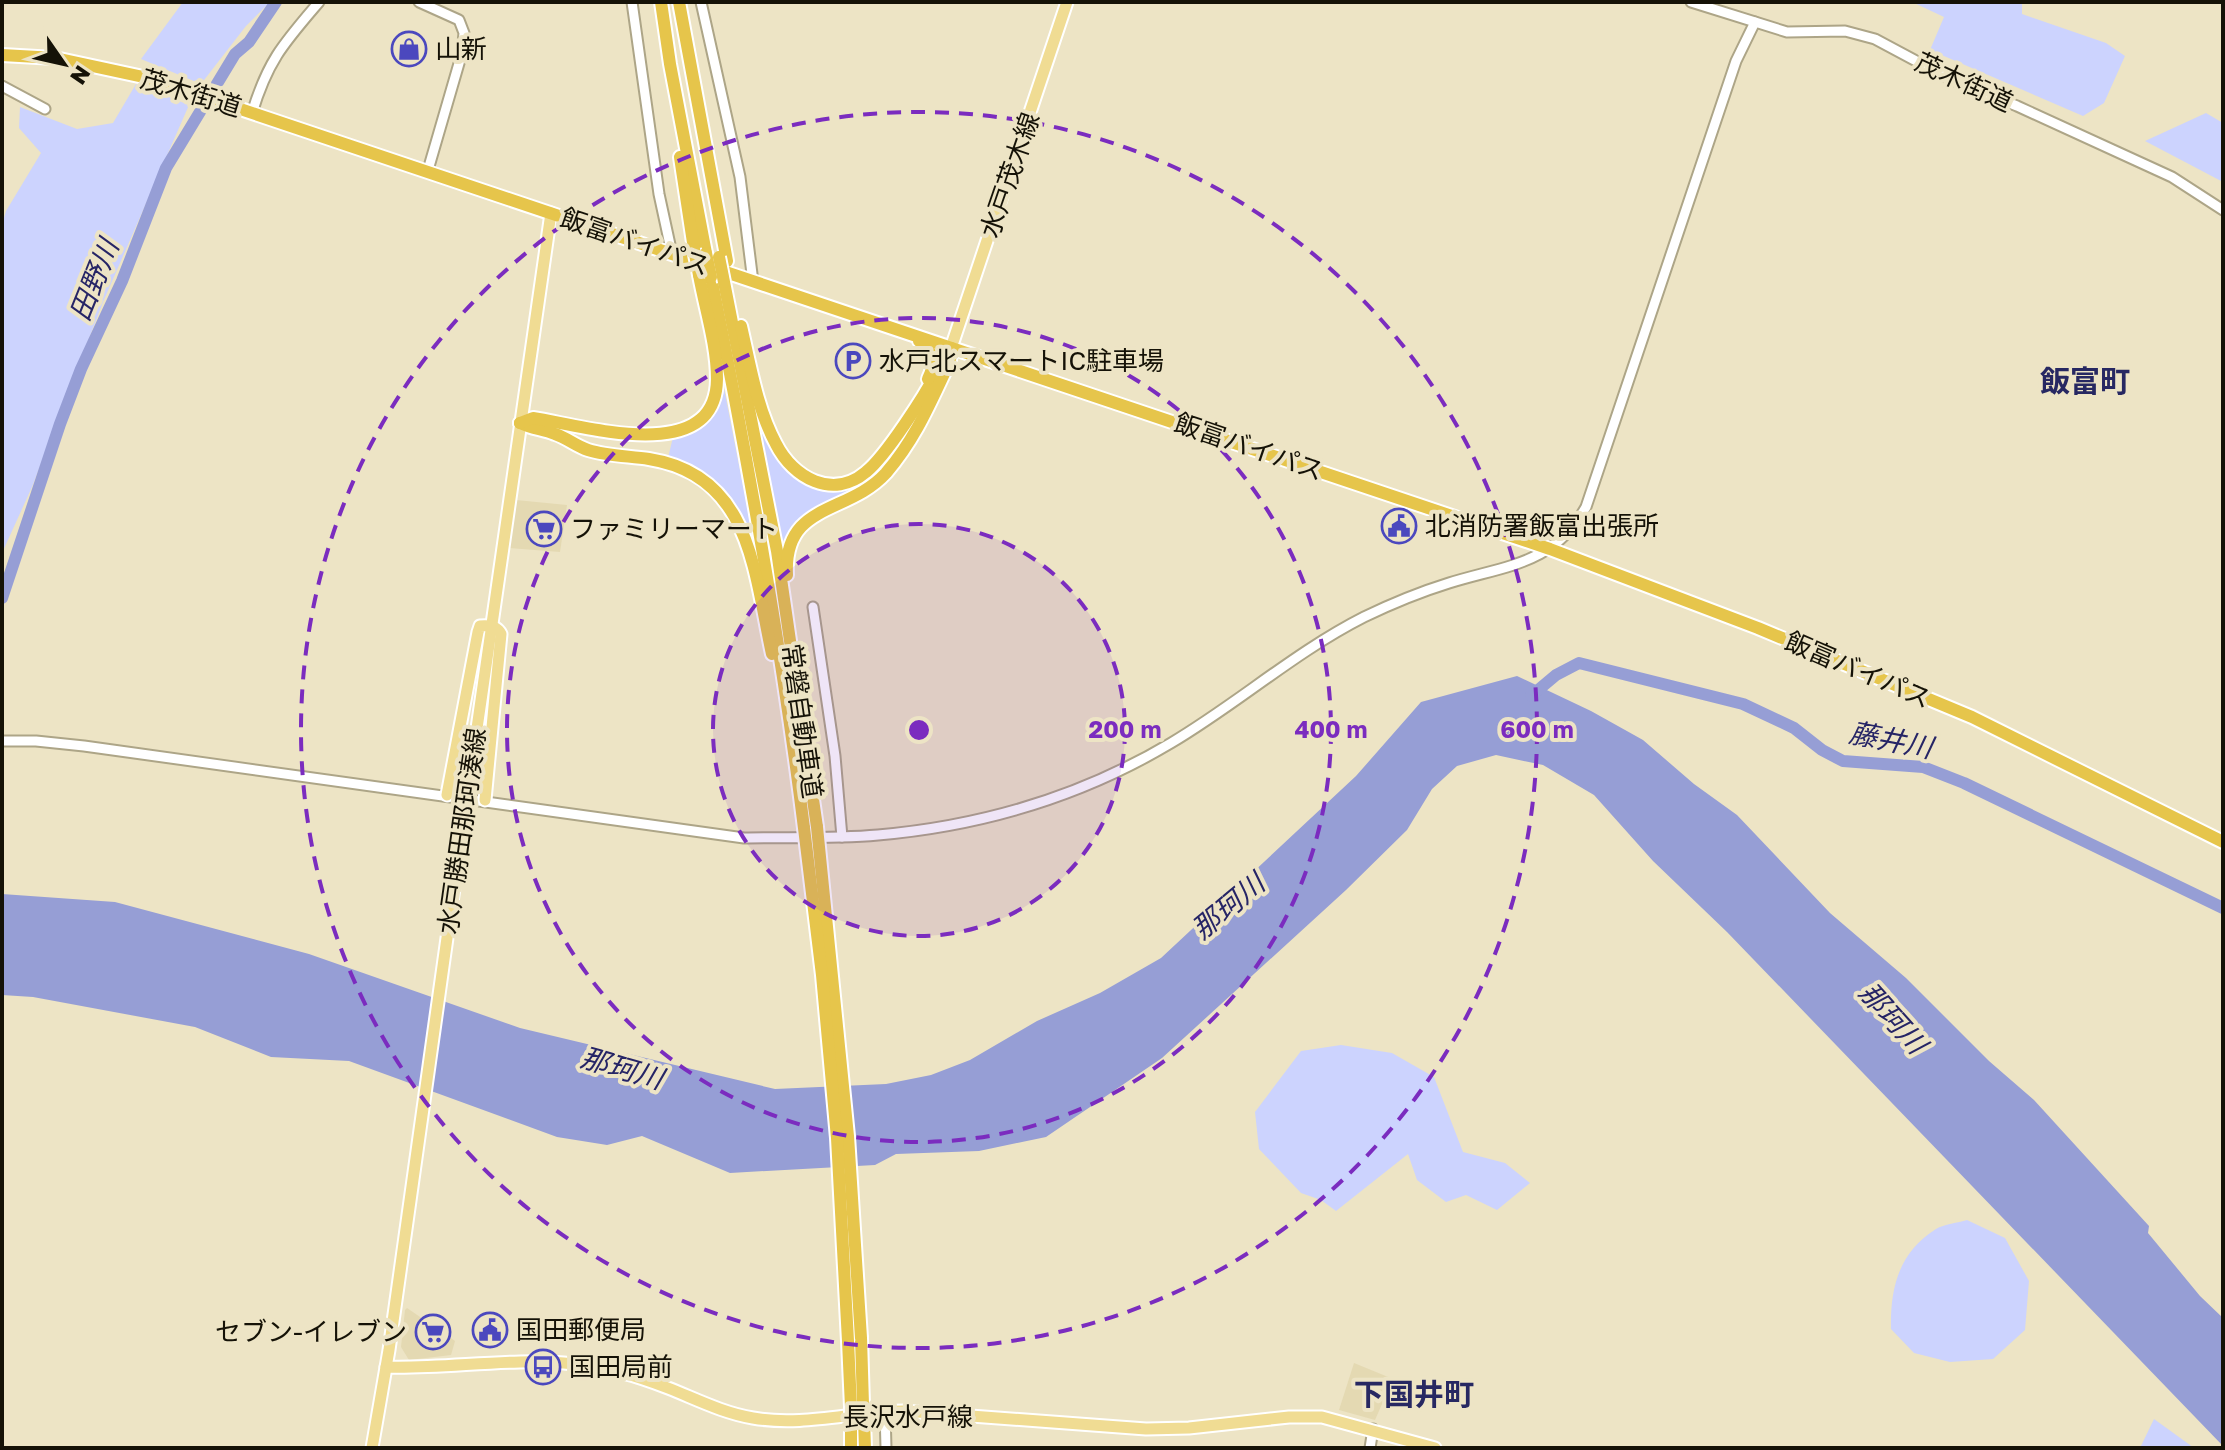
<svg xmlns="http://www.w3.org/2000/svg" width="2225" height="1450" font-family="'Golos Text','Noto Sans JP',sans-serif">
	<style>
		.built { fill: #e4d9b2 }
		.green { fill: #ccd3fe }
		.water { fill: #969ed5 }
		.lines { fill: none; stroke-linecap: round; stroke-linejoin: round }
		.river { stroke: #969ed5; stroke-width: 12 }
		.minor-casing { stroke: #ada587; stroke-width: 13 }
		.major-casing { stroke: #fff; stroke-width: 15 }
		.highway-casing { stroke: #fff; stroke-width: 16 }
		.minor { stroke: #fff; stroke-width: 9 }
		.major { stroke: #f0dc93; stroke-width: 11 }
		.highway { stroke: #e6c54b; stroke-width: 12 }
		.major-bridge-casing { stroke: #fff; stroke-width: 15; stroke-linecap: butt }
		.highway-bridge-casing { stroke: #fff; stroke-width: 16; stroke-linecap: butt }
		.major-bridge { stroke: #f0dc93; stroke-width: 11 }
		.highway-bridge { stroke: #e6c54b; stroke-width: 12 }
		.ring { fill: none; stroke: #7b2cbf; stroke-width: 4; stroke-dasharray: 14 10 }
		.labels { text-anchor: middle; stroke-width: 8; stroke-linejoin: round; paint-order: stroke }
		.poi-label { font-size: 26px; fill: #151207; stroke: #ede4c5; text-anchor: start }
		.street-label { font-size: 26px; fill: #151207; stroke: #ede4c5 }
		.water-label { font-size: 28px; font-style: italic; fill: #262566; stroke: #ede4c5 }
		.quarter-label { font-size: 30px; font-weight: bold; fill: #272862; stroke: #ede4c5 }
		.centre { fill: #7b2cbf; stroke: #ede4c5; stroke-width: 4 }
		.ring-label { font-size: 24px; text-anchor: middle; font-weight: bold; fill: #7b2cbf; stroke: #ede4c5; stroke-width: 8; stroke-linejoin: round; paint-order: stroke }
	</style>
	<rect width="100%" height="100%" fill="#ede4c5"/>
	<g class="built">
		<polygon points="516,500 567,505 560,552 509,548"/>
		<polygon points="407,1308 455,1341 451,1355 409,1360 401,1347 405,1310"/>
		<polygon points="1354,1363 1393,1379 1375,1420 1339,1410"/>
	</g>
	<g class="green">
		<polygon points="183,2 270,2 246,26 201,84 141,59"/>
		<polygon points="1912,2 2022,2 2022,14 2106,43 2125,56 2104,103 2083,116 1930,50 1944,17"/>
		<polygon points="136,84 189,105 103,302 32,487 2,553 2,225 6,211 41,153 19,128 20,107 77,129 113,123"/>
		<polygon points="2206,113 2223,123 2223,182 2145,141"/>
		<polygon points="721,373 766,603 745,531 680,462 668,458 673,437 698,427"/>
		<path d="M755 398 779 458 800 481 825 489 842 488 884 454 893 459C886 466 879 477 871 483 836 509 799 498 783 550Z"/>
		<polygon points="1341,1045 1392,1053 1434,1077 1463,1152 1505,1163 1530,1183 1497,1210 1466,1195 1446,1202 1417,1180 1408,1154 1336,1211 1321,1200 1301,1193 1259,1149 1255,1112 1301,1051"/>
		<path d="M1967 1220 2005 1238 2029 1281 2025 1330 1993 1359 1950 1362 1914 1353 1891 1329C1890 1288 1899 1252 1936 1229 1944 1224 1958 1223 1967 1220Z"/>
		<polygon points="2154,1419 2190,1445 2194,1448 2140,1448"/>
	</g>
	<polygon class="water" points="1517,676 1591,711 1643,740 1694,784 1737,815 1830,913 1906,978 1989,1061 2034,1100 2149,1226 2148,1233 2200,1296 2223,1318 2223,1446 1727,932 1653,861 1594,795 1543,765 1496,755 1457,766 1432,789 1407,830 1346,890 1162,1058 1046,1137 979,1151 896,1154 875,1165 730,1173 642,1136 607,1145 557,1137 349,1061 271,1057 195,1027 33,997 2,995 2,894 115,902 309,954 520,1028 775,1089 886,1084 931,1075 970,1060 1037,1021 1100,993 1161,958 1356,776 1421,702"/>
	<g class="lines">
		<g class="river">
			<polyline points="2,598 60,424 81,369 122,281 166,168 235,54 249,42 276,2"/>
			<polyline points="1531,696 1556,675 1579,663 1743,704 1794,728 1822,750 1843,761 1923,767 1964,783 2223,908"/>
		</g>
		<g class="minor-casing">
			<g id="minor">
				<polyline points="419,2 459,20 464,33 462,53 428,170"/>
				<polyline points="632,2 659,194 672,254"/>
				<polyline points="701,2 740,177 753,282"/>
				<polyline points="1691,2 1787,32 1845,31 1875,39 1948,78 2017,106 2172,177 2223,210"/>
				<polyline points="2,86 45,109"/>
				<path d="M252 113C268 60 284 43 319 2"/>
				<polyline points="813,607 835,756 842,837"/>
				<path d="M2 741H36L84 746 744 838C789 837 833 839 878 835 981 826 1082 796 1171 743 1237 704 1295 652 1364 617 1391 604 1420 592 1449 583 1507 565 1553 565 1586 507L1736 61 1755 22"/>
				<polyline points="885,1411 886,1448"/>
				<polyline points="1370,1448 1373,1429"/>
			</g>
		</g>
		<g class="major-casing">
			<g id="major">
				<polyline points="951,348 1067,2"/>
				<polyline points="468,791 551,213"/>
				<path d="M447 795 478 632 480 626C489 625 497 626 501 634L485 800"/>
				<path d="M386 1367C449 1369 511 1357 574 1364 606 1367 638 1376 668 1388 696 1399 723 1413 753 1418 804 1427 854 1411 904 1411L1146 1429 1189 1428 1289 1417H1322L1435 1448"/>
				<polyline points="372,1448 389,1350 466,803"/>
			</g>
		</g>
		<g class="highway-casing">
			<g id="highway">
				<polyline points="661,2 670,64 706,253"/>
				<polyline points="679,2 727,261"/>
				<polyline points="2,55 55,58 148,78 1550,549 1758,628 1972,717 2223,842"/>
				<polyline points="680,157 694,249"/>
				<path d="M711 277C748 460 781 643 804 828"/>
				<polyline points="724,282 777,551 817,827"/>
				<path d="M741 326C750 365 757 409 776 444 793 478 833 500 866 472 886 456 925 395 937 372"/>
				<path d="M919 341C934 351 936 363 928 379"/>
				<path d="M520 423C532 429 543 429 555 434 567 438 576 446 588 450 607 456 629 456 649 459 751 475 754 572 772 654"/>
				<path d="M520 423 533 418C585 426 716 467 717 379 717 345 705 308 699 275"/>
				<path d="M787 575C783 502 848 515 886 473 916 438 930 403 950 361L951 348"/>
				<polyline points="861,1338 863,1405"/>
				<polyline points="848,1341 851,1407"/>
				<polyline points="864,1420 865,1448"/>
				<polyline points="851,1422 851,1448"/>
			</g>
		</g>
		<use href="#minor" class="minor"/>
		<use href="#major" class="major"/>
		<use href="#highway" class="highway"/>
		<g class="major-bridge-casing">
			<polyline id="major-bridge" points="466,803 468,791"/>
		</g>
		<g class="highway-bridge-casing">
			<g id="highway-bridge">
				<polyline points="694,249 699,275"/>
				<polyline points="706,253 711,277"/>
				<polyline points="719,257 724,282"/>
				<polyline points="817,827 848,1136 861,1338"/>
				<polyline points="804,828 822,975 837,1138 848,1341"/>
				<polyline points="863,1405 864,1420"/>
				<polyline points="851,1407 851,1422"/>
			</g>
		</g>
		<use href="#major-bridge" class="major-bridge"/>
		<use href="#highway-bridge" class="highway-bridge"/>
	</g>
	<circle cx="919" cy="730" r="206" fill="#7b2cbf" fill-opacity=".12"/>
	<g class="ring">
		<circle cx="919" cy="730" r="206"/>
		<circle cx="919" cy="730" r="412"/>
		<circle cx="919" cy="730" r="618"/>
	</g>
	<defs>
		<g id="shop-ring" transform="scale(1.8)"><circle r="9.5" fill="#ede4c5" stroke="#4b48be" stroke-width="1.5"/><path d="M-5-2.5h2.3a2.7 3.5 0 0 1 5.4 0H5L5.5 6h-11ZM-1.5-2.5h3a1.5 2.3 0 0 0-3 0Z" fill="#4b48be"/></g>
		<g id="parking-ring" transform="scale(1.8)"><circle r="9.5" fill="#ede4c5" stroke="#4b48be" stroke-width="1.5"/><path d="M-3.5-5.5H1a3.5 3.5 0 0 1 0 7H-1V5.5H-3.5ZM-1-3.4V-.6H.8a1.4 1.4 0 0 0 0-2.8Z" fill="#4b48be"/></g>
		<g id="civic-ring" transform="scale(1.8)"><circle r="9.5" fill="#ede4c5" stroke="#4b48be" stroke-width="1.5"/><path d="M-.6-6.5H3V-4.5H.6V-3L4-1V1h2V6H-6V1h2V-1L-.6-3ZM-1.2 2.5V6h2.4V2.5Z" fill="#4b48be"/></g>
		<g id="supermarket-ring" transform="scale(1.8)"><circle r="9.5" fill="#ede4c5" stroke="#4b48be" stroke-width="1.5"/><path d="M-6-5.5h2.5l.6 2H6L4.5 2H-2.5L-4.4-4H-6ZM-1.5 3.2a1.3 1.3 0 1 0 .1 0ZM3 3.2a1.3 1.3 0 1 0 .1 0Z" fill="#4b48be"/></g>
		<g id="bus-ring" transform="scale(1.8)"><circle r="9.5" fill="#ede4c5" stroke="#4b48be" stroke-width="1.5"/><path d="M-5-6H5V4H4V6H2V4H-2V6H-4V4H-5ZM-3.5-4V0h7V-4ZM-3.5 1.2v1.5H-2V1.2ZM2 1.2v1.5H3.5V1.2Z" fill="#4b48be"/></g>
	</defs>
	<g fill-rule="evenodd">
		<use href="#shop-ring" x="409" y="49"/>
		<use href="#parking-ring" x="853" y="361"/>
		<use href="#civic-ring" x="1399" y="526"/>
		<use href="#supermarket-ring" x="544" y="529"/>
		<use href="#civic-ring" x="490" y="1330"/>
		<use href="#supermarket-ring" x="433" y="1332"/>
		<use href="#bus-ring" x="543" y="1367"/>
	</g>
	<g class="labels">
		<g class="poi-label">
			<text x="435" y="58">山新</text>
			<text x="879" y="370">水戸北スマートIC駐車場</text>
			<text x="1425" y="535">北消防署飯富出張所</text>
			<text x="570" y="538">ファミリーマート</text>
			<text x="516" y="1339">国田郵便局</text>
			<text x="407" y="1341" text-anchor="end">セブン-イレブン</text>
			<text x="569" y="1376">国田局前</text>
		</g>
		<g class="street-label">
			<text transform="translate(1964 82) rotate(25)" y="9">茂木街道</text>
			<text transform="translate(191 93) rotate(17)" y="9">茂木街道</text>
			<text transform="translate(1010 175) rotate(-71)" y="9">水戸茂木線</text>
			<text transform="translate(635 242) rotate(19)" y="9">飯富バイパス</text>
			<text transform="translate(1249 447) rotate(19)" y="9">飯富バイパス</text>
			<text transform="translate(1858 670) rotate(23)" y="9">飯富バイパス</text>
			<text transform="translate(802 721) rotate(82)" y="9">常磐自動車道</text>
			<text transform="translate(462 831) rotate(-82)" y="9">水戸勝田那珂湊線</text>
			<text x="908" y="1426">長沢水戸線</text>
		</g>
		<g class="water-label">
			<text transform="translate(94 280) rotate(-68)" y="10">田野川</text>
			<text transform="translate(1891 740) rotate(11)" y="10">藤井川</text>
			<text transform="translate(1228 906) rotate(-40)" y="10">那珂川</text>
			<text transform="translate(1893 1018) rotate(48)" y="10">那珂川</text>
			<text transform="translate(622 1068) rotate(16)" y="10">那珂川</text>
		</g>
		<g class="quarter-label">
			<text x="2085" y="392">飯富町</text>
			<text x="1414" y="1405">下国井町</text>
		</g>
	</g>
	<circle cx="919" cy="730" r="12" class="centre"/>
	<g class="ring-label">
		<text x="1125" y="738">200 m</text>
		<text x="1331" y="738">400 m</text>
		<text x="1537" y="738">600 m</text>
	</g>
	<rect width="2225" height="1450" fill="none" stroke="#151207" stroke-width="8"/>
	<g transform="translate(64 64) rotate(124)" stroke="#ede4c5" stroke-width="6" paint-order="stroke">
	<path d="M0-6L14 30L0 20L-14 30Z" fill="#151207"/>
	<text y="-12" font-size="22" font-weight="bold" text-anchor="middle" fill="#151207">N</text>
	</g>
</svg>
